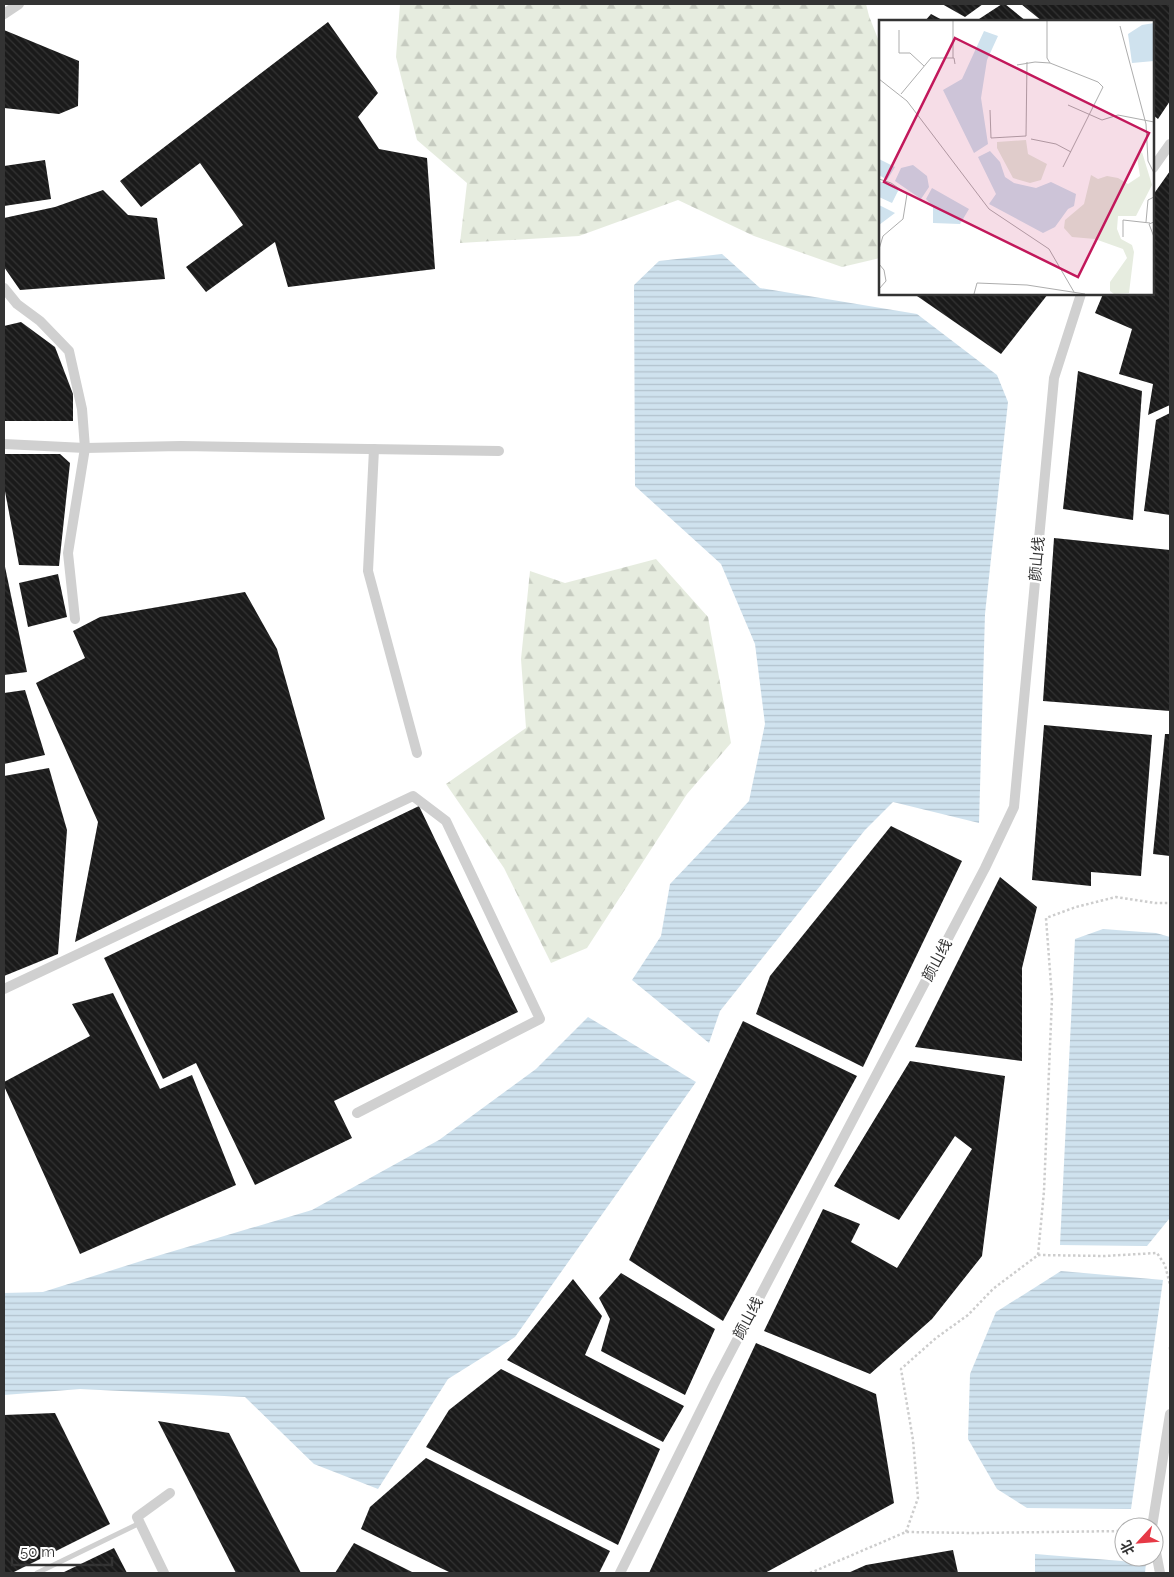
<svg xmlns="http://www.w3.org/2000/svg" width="1174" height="1577" font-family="Raleway,'Noto Sans SC',sans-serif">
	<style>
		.forest { fill: url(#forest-firs) }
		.water { fill: url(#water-rules) }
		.building { fill: url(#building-back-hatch) }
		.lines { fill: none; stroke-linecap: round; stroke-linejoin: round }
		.path { stroke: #cdcdcd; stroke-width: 2.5; stroke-dasharray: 2.5 2.5; stroke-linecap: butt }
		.service { stroke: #d0d0d0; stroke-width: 5 }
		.minor { stroke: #d0d0d0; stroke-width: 10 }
		.labels { text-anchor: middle; stroke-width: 5; stroke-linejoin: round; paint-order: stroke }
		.street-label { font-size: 15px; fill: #333; stroke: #fff }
		.inset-road { fill: none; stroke: #adadad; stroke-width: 1 }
		.view { fill: #c2185b; fill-opacity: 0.15; stroke: #c2185b; stroke-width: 2.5 }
		.inset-edge { fill: none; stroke: #333; stroke-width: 2.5 }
	</style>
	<defs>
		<pattern id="forest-firs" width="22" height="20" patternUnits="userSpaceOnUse" patternTransform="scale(1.25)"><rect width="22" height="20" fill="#e6ecdf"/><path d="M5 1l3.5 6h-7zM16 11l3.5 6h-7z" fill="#c6cbc0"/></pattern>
		<pattern id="water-rules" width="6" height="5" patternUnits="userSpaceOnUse" patternTransform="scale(1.25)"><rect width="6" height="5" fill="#cfe2ee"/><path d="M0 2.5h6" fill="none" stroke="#b2c2cd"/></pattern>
		<pattern id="building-back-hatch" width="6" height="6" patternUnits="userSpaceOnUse" patternTransform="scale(1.25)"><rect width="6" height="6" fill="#1a1a1a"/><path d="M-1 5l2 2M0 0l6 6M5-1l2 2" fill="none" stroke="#333"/></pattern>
	</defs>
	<rect width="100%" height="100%" fill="#fff"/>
	<g class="forest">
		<polygon points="400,4 866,4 869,16 880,44 880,258 842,267 754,236 678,200 579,236 460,243 467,183 417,140 396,57"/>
		<polygon points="656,559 708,617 731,743 687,794 587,948 551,963 504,868 446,784 526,728 521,659 530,571 565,583"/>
	</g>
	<g class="water">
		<polygon points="722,254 760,288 917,314 997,375 1008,402 985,614 979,823 893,802 865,830 720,1011 709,1043 632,980 661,936 670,884 749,801 765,724 755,644 721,564 635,486 634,285 659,261"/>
		<polygon points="1103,929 1156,933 1170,937 1170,1207 1169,1219 1147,1246 1060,1245 1075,939"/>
		<polygon points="588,1017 696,1082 515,1337 448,1379 378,1489 314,1464 245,1397 80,1389 4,1395 4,1293 43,1292 157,1256 312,1210 439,1140 536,1069"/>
		<polygon points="1061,1271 1163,1280 1131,1509 1027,1508 997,1489 968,1439 970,1374 996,1312"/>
		<polygon points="1035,1554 1146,1563 1145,1573 1035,1573"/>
	</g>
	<g class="building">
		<polygon points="942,4 983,4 965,17"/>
		<polygon points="1002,4 1005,4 1026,21 976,21"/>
		<polygon points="1021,4 1170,4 1170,101 1158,119 1153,115 1153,21 1042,21"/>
		<polygon points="931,14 944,21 925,21"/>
		<polygon points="328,22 378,93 358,117 379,149 427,158 435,269 288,287 275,242 206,292 186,267 243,225 200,163 141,207 120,181"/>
		<polygon points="4,30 79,61 78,106 59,114 4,108"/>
		<polygon points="45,160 51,199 4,206 4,166"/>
		<polygon points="1170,171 1170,405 1148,415 1153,384 1119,374 1132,329 1095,313 1103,294 1153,294 1153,195"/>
		<polygon points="103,190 128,215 157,218 165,279 20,290 4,267 4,218 55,207"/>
		<polygon points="917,294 1048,294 1001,354 917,296"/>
		<polygon points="21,322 55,347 73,394 73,421 4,421 4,326"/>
		<polygon points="1078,371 1142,391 1133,520 1063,509"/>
		<polygon points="1170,413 1170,515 1144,511 1156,420"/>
		<polygon points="4,454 60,454 70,463 59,566 19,565 4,486"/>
		<polygon points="1054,538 1170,550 1170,711 1043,701"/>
		<polygon points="4,562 27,672 4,675"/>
		<polygon points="58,574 67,617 28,627 19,583"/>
		<polygon points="245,592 277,649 325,819 75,942 98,822 36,683 85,658 73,631 100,617"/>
		<polygon points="25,690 45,755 4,764 4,693"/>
		<polygon points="1044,725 1152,735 1141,876 1091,872 1091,886 1032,880"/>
		<polygon points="1165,734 1170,734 1170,856 1153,854"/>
		<polygon points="49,768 67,830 58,954 4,976 4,776"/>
		<polygon points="419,806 518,1012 334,1101 352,1138 255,1185 196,1063 163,1079 104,958"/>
		<polygon points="891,826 962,861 863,1067 756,1014 770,976"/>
		<polygon points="1000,877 1037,907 1022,968 1022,1061 915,1047"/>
		<polygon points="113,993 160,1089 192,1075 236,1185 80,1254 4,1086 4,1082 90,1036 72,1004"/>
		<polygon points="743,1021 857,1076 723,1321 629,1260"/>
		<polygon points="910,1061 1005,1076 982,1256 932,1319 870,1374 764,1331 823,1209 860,1224 851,1242 897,1268 972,1149 955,1136 899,1220 834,1186"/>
		<polygon points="621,1273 715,1329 685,1395 601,1351 610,1319 599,1298"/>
		<polygon points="573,1279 602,1316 585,1355 684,1406 663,1442 507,1360"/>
		<polygon points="756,1343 876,1394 894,1503 765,1573 649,1573"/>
		<polygon points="501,1369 660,1449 618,1545 426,1447 449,1410"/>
		<polygon points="55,1413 110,1524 12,1573 4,1573 4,1415"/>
		<polygon points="158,1421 229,1433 301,1573 236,1573"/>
		<polygon points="426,1458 610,1551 599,1573 451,1573 361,1529 370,1507"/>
		<polygon points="354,1543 414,1573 335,1573"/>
		<polygon points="114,1548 127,1573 62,1573"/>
		<polygon points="953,1550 958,1573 848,1573 866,1565"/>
	</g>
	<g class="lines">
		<g class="path">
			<polyline points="1038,1255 1104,1256 1157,1253 1165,1265 1170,1285"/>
			<polyline points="1170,1347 1170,1350"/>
			<polyline points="906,1532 918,1498 913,1440 901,1369 936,1338 968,1315 993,1289 1038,1255 1044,1191 1052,998 1046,918 1076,907 1116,897 1155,903 1170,903"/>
			<polyline points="810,1573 906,1532 974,1533 1124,1531"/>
		</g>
		<polyline class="service" points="37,1573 140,1523"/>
		<g class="minor">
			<polyline points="4,14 19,4"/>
			<polyline points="1153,168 1170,144"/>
			<polyline points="4,288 17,304 40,321 69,351 82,409 85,448 68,553 75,619"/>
			<polyline points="4,444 85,448 181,446 499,451"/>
			<polyline points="374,449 368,571 417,753"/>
			<polyline points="4,989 413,796 446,821 540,1019 357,1113"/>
			<polyline points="1152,1527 1170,1414"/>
			<polyline points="1154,1542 1160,1573"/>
			<polyline points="164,1573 137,1517 170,1493"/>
			<polyline points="620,1573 716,1380 985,868 1014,807 1054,378 1081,294"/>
		</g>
	</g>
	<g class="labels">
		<g class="street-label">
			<text transform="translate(1037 559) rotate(-85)" y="5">颜山线</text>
			<text transform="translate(937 960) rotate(-62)" y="5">颜山线</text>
			<text transform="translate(748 1318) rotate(-62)" y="5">颜山线</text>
		</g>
	</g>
	<g transform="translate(879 20)">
		<rect width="275" height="275" fill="#fff"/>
		<path d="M147 120 149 134 168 144 162 160 151 163 134 158 118 128V122ZM263 132 273 165 257 196H239L238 209 242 219 253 225 255 232 250 273 235 274 231 271V262L248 238 244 229 216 219 193 217 185 208 186 200 205 184 212 155 219 159 228 156 239 158 249 164 261 156 258 137Z" fill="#e6ecdf"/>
		<path d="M275 3V41L253 43 249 14 263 5ZM105 11 119 16 108 40 102 78 109 124 95 133 64 70 83 59ZM111 131 121 142 126 157 135 163 157 168 172 162 197 174 195 186 189 189 176 207 164 213 110 184 117 174 99 137ZM0 139 16 147 8 160 0 155ZM34 145 48 156 50 167 42 179 16 161 22 148ZM0 161 20 169 13 183 0 177ZM53 168 90 189 81 204 54 203V186L47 179ZM0 185 16 193 0 205Z" fill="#cfe2ee"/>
		<path class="inset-road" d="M74 1V38M168 1V38L171 43M241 6 267 104 269 141 275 153M20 10V33H31L45 46M138 45 156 42 171 43 219 62 224 67 184 147M0 59 28 81 110 189 170 229 195 272M22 74 52 38H75L76 44M189 85 223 100 239 95 275 102M111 90 112 118 147 116 148 42M152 119 177 124 192 132M0 159 12 163 28 174 24 199 4 216 0 229M267 202 269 180 275 177M275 202 270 204 275 217M244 217V200L271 203M0 244 5 250 7 261 0 269M95 274 98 263 148 265 206 274"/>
		<path class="view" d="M76 18 270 113 199 257 5 162Z"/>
		<rect width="275" height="275" class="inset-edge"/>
	</g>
	<rect width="1174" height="1577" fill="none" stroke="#333333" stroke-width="10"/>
	<g transform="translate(1139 1542) rotate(244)"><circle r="24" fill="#ffffff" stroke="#adadad"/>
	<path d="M0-4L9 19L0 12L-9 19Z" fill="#e63946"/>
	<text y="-8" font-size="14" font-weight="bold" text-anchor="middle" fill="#333333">北</text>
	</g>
	<path d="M12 1557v8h100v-8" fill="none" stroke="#333333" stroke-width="2.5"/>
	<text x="20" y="1557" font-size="15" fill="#333333" stroke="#ffffff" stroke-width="4" paint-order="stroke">50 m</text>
</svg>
